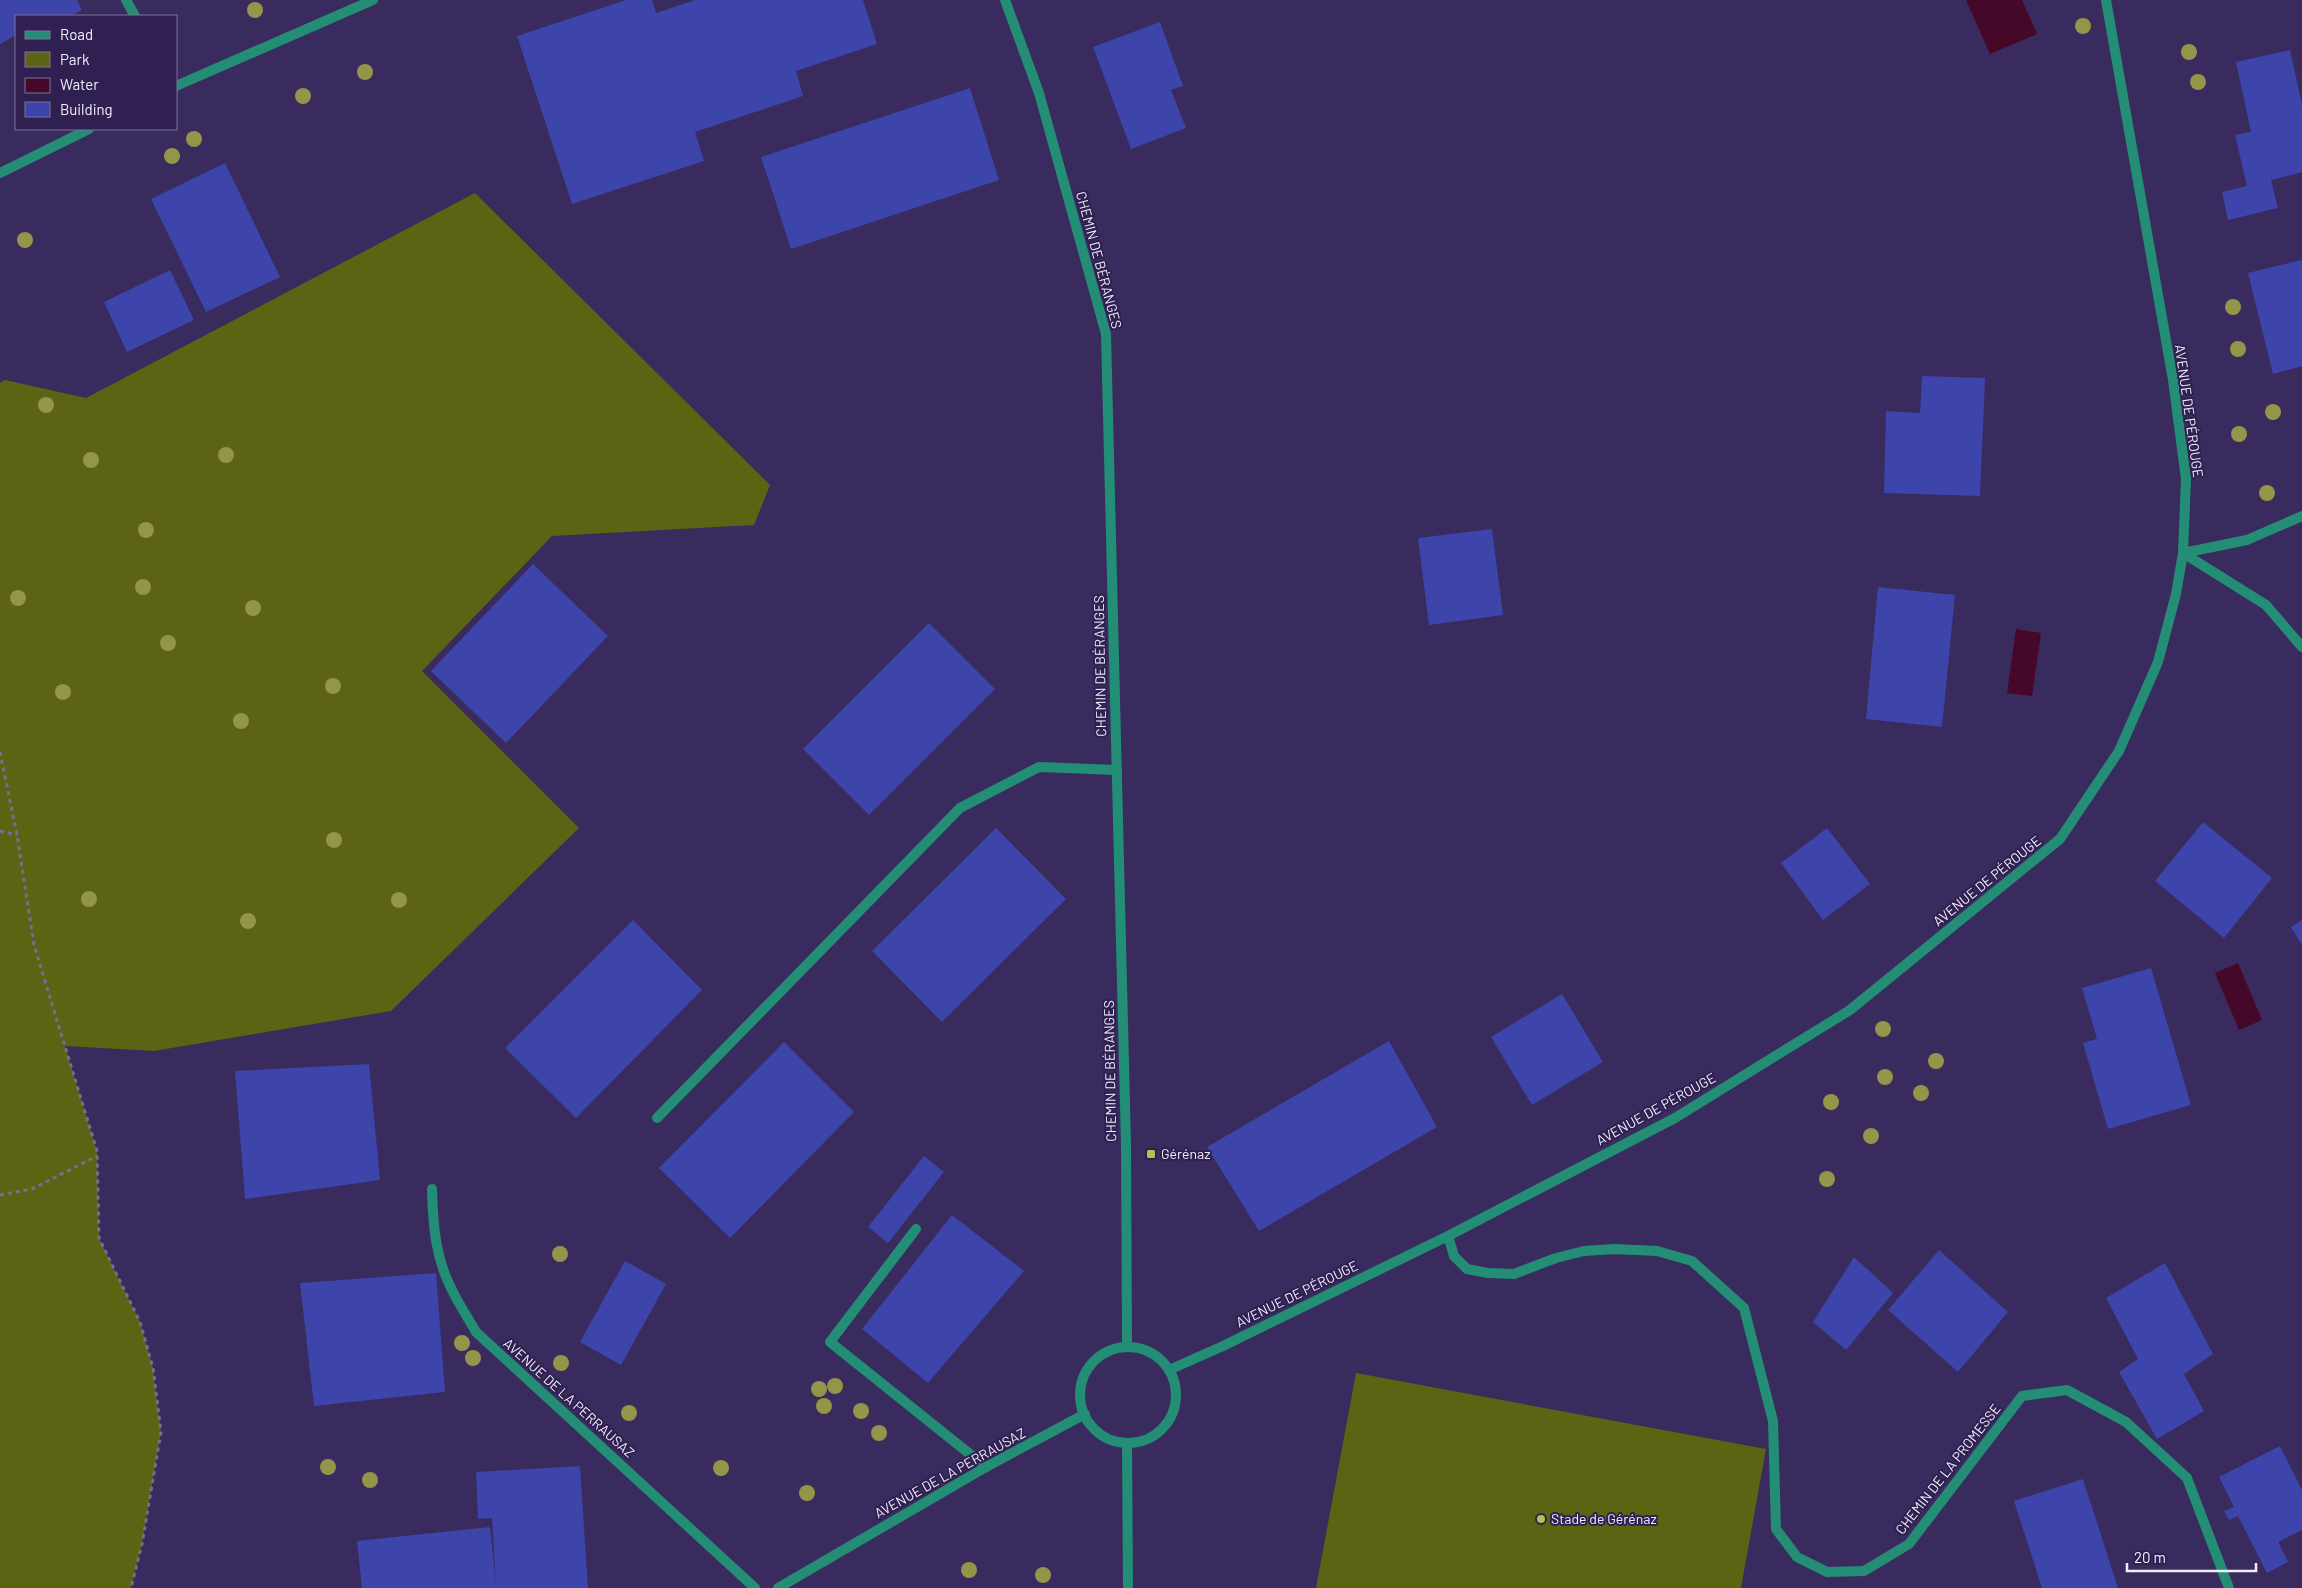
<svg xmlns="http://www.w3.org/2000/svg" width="2302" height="1588" font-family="Barlow,sans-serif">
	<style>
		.green { fill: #5c6313 }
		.water { fill: #460828 }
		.building { fill: #3d44aa }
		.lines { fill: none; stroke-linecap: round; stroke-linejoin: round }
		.path { stroke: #776d93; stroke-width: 3; stroke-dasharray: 4 4; stroke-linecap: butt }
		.service { stroke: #248d76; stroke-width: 10 }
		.minor { stroke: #248d76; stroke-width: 10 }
		.tertiary { stroke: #248d76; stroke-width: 10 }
		.tree { fill: #939548 }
		.poi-dot { fill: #b5c249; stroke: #302052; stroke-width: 2 }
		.labels { text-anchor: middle; stroke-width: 4; stroke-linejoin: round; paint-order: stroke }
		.street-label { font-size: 14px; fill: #f0eefb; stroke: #302052 }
		.poi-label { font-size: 14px; fill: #f0eefb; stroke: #302052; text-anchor: start }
	</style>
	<rect width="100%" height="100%" fill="#392b5d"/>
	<g class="green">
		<polygon points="475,193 770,485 754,525 552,536 422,671 579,828 391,1011 154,1051 65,1046 97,1151 99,1238 140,1322 153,1368 161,1432 142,1544 131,1588 0,1588 0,383 5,380 86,398"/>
		<polygon points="1356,1373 1766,1449 1741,1588 1316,1588"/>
	</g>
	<g class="water">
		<polygon points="1966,0 2022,0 2037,34 1990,54"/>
		<polygon points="2016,629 2041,633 2032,696 2007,693"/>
		<polygon points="2238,963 2262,1020 2239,1030 2215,973"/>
	</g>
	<g class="building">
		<polygon points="0,0 77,0 82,10 71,16 16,16 16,35 0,44"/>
		<polygon points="626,0 652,0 656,13 695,0 863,0 877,44 796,71 803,96 695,132 704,161 572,204 517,36"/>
		<polygon points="1160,22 1183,86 1171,90 1186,128 1131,149 1093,47"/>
		<polygon points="2290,50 2302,105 2302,172 2271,180 2278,208 2228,220 2222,192 2247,186 2235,135 2251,132 2236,62"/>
		<polygon points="970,88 999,180 791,249 761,157"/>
		<polygon points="225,163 280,277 206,312 151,199"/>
		<polygon points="2302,260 2302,366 2273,374 2248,273"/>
		<polygon points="170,270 194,320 127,352 104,302"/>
		<polygon points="1922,376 1985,378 1980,496 1884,493 1886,411 1920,413"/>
		<polygon points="1492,529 1503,615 1429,625 1418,538"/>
		<polygon points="533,564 608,636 506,743 431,671"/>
		<polygon points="1878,587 1955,595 1942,727 1866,719"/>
		<polygon points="929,623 995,689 869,815 803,749"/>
		<polygon points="2203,822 2272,878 2224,938 2155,881"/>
		<polygon points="996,828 1066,899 942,1022 872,951"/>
		<polygon points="1827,828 1870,884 1823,920 1781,863"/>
		<polygon points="633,920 702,990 576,1118 505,1048"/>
		<polygon points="2302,920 2302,945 2291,927"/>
		<polygon points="2151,968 2191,1105 2108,1129 2083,1043 2097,1039 2082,988"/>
		<polygon points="1562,994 1603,1062 1532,1105 1491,1037"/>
		<polygon points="1389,1041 1437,1127 1259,1231 1207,1147"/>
		<polygon points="784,1042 854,1112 730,1238 659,1168"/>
		<polygon points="369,1064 380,1180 245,1199 235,1071"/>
		<polygon points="924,1156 944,1172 888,1243 868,1227"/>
		<polygon points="952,1215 1024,1271 928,1383 862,1329"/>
		<polygon points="1939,1250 2008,1312 1958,1372 1888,1310"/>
		<polygon points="1854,1257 1893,1293 1846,1350 1813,1322"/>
		<polygon points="625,1261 666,1284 621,1365 580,1342"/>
		<polygon points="2165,1263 2213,1354 2184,1374 2204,1411 2157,1439 2119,1372 2138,1359 2106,1298"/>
		<polygon points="436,1273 445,1392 314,1406 300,1283"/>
		<polygon points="2280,1446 2302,1490 2302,1530 2278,1542 2288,1562 2267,1573 2238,1516 2229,1520 2224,1511 2234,1507 2219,1477"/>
		<polygon points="580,1466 588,1588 362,1588 357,1541 490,1527 496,1584 492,1518 478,1519 476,1472"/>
		<polygon points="2083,1479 2118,1588 2042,1588 2014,1501"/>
	</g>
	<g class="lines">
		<g class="path">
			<polyline points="0,752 17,835 34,945 97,1151 99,1238 140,1322 153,1368 161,1432 142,1544 131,1588"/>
			<polyline points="0,831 17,835"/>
			<polyline points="0,1195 32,1189 97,1156"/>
		</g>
		<g class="service">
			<polyline points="2183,553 2247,540 2302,516"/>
			<polyline points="657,1118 960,808 1039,767 1117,770"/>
			<path d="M432 1189C433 1224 435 1256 451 1288 458 1303 468 1318 476 1332L755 1588"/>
			<polyline points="916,1229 830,1342 986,1467"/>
		</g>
		<g class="minor">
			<polyline points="126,0 135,16"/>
			<polyline points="1005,0 1039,93 1106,334 1126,1145 1127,1346"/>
			<polyline points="176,86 373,0"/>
			<polyline points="0,173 89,129"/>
			<polyline points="2183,553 2266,605 2302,647"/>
			<polyline points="1448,1236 1454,1256 1467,1269 1488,1273 1514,1274 1556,1258 1584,1251 1614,1249 1657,1251 1692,1261 1744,1308 1773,1421 1776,1529 1797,1557 1827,1572 1864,1571 1909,1544 2022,1396 2067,1390 2126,1422 2187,1478 2229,1588"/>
			<polyline points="1127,1443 1128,1588"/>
		</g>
		<g class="tertiary">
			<circle cx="1128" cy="1395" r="48"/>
			<polyline points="1169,1370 1223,1346 1448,1236 1675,1118 1850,1010 2060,839 2119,751 2158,662 2176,594 2183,553 2186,479 2173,380 2106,0"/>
			<polyline points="778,1588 986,1467 1085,1414"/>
		</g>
	</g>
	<g class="tree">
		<circle cx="255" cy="10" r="8"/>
		<circle cx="2083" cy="26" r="8"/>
		<circle cx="2189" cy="52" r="8"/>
		<circle cx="365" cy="72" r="8"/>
		<circle cx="2198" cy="82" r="8"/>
		<circle cx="303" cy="96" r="8"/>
		<circle cx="194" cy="139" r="8"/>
		<circle cx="172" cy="156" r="8"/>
		<circle cx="25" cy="240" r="8"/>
		<circle cx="2233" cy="307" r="8"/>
		<circle cx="2238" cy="349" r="8"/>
		<circle cx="46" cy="405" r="8"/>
		<circle cx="2273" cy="412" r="8"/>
		<circle cx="2239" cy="434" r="8"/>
		<circle cx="226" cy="455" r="8"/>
		<circle cx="91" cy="460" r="8"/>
		<circle cx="2267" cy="493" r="8"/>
		<circle cx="146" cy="530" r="8"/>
		<circle cx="143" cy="587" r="8"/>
		<circle cx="18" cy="598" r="8"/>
		<circle cx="253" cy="608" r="8"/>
		<circle cx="168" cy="643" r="8"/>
		<circle cx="333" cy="686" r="8"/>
		<circle cx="63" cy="692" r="8"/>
		<circle cx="241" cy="721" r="8"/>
		<circle cx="334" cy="840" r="8"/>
		<circle cx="89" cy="899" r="8"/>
		<circle cx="399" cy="900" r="8"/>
		<circle cx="248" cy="921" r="8"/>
		<circle cx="1883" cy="1029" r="8"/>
		<circle cx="1936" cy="1061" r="8"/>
		<circle cx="1885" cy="1077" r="8"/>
		<circle cx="1921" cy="1093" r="8"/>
		<circle cx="1831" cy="1102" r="8"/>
		<circle cx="1871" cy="1136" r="8"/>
		<circle cx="1827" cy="1179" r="8"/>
		<circle cx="560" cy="1254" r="8"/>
		<circle cx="462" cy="1343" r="8"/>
		<circle cx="473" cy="1358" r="8"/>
		<circle cx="561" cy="1363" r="8"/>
		<circle cx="835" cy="1386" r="8"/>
		<circle cx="819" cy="1389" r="8"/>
		<circle cx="824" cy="1406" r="8"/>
		<circle cx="861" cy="1411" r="8"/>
		<circle cx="629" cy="1413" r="8"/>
		<circle cx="879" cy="1433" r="8"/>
		<circle cx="328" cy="1467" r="8"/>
		<circle cx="721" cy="1468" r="8"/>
		<circle cx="370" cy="1480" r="8"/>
		<circle cx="807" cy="1493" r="8"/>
		<circle cx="969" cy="1570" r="8"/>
		<circle cx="1043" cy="1575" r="8"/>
	</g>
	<g class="poi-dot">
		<rect x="1146" y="1149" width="10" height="10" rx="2.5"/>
		<circle cx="1541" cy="1519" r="5"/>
	</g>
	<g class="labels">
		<g class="street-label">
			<text transform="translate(1099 260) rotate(75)" y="5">CHEMIN DE BÉRANGES</text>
			<text transform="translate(2189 411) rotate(82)" y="5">AVENUE DE PÉROUGE</text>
			<text transform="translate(1100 666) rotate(-91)" y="5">CHEMIN DE BÉRANGES</text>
			<text transform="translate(1987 881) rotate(-39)" y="5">AVENUE DE PÉROUGE</text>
			<text transform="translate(1110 1071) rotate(-91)" y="5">CHEMIN DE BÉRANGES</text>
			<text transform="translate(1656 1109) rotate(-29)" y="5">AVENUE DE PÉROUGE</text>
			<text transform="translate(1297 1294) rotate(-26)" y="5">AVENUE DE PÉROUGE</text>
			<text transform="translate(569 1398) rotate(42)" y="5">AVENUE DE LA PERRAUSAZ</text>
			<text transform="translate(1948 1469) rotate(-52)" y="5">CHEMIN DE LA PROMESSE</text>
			<text transform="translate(950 1473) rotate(-29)" y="5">AVENUE DE LA PERRAUSAZ</text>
		</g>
		<g class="poi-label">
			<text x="1161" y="1159">Gérénaz</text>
			<text x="1551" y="1524">Stade de Gérénaz</text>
		</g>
	</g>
	<rect x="15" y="15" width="162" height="115" fill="#302052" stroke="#7d7296"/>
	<rect x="25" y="31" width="25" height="8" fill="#248d76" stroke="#7d7296"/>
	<text x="60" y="40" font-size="15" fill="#f0eefb">Road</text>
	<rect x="25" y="52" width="25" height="15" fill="#5c6313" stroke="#7d7296"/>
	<text x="60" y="65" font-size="15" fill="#f0eefb">Park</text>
	<rect x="25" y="78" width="25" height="15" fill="#460828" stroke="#7d7296"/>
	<text x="60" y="90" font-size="15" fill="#f0eefb">Water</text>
	<rect x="25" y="102" width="25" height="15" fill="#3d44aa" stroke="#7d7296"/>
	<text x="60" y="115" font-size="15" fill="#f0eefb">Building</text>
	<path d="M2127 1563v8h129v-8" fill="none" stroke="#f0eefb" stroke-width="2.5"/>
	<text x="2134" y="1563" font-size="15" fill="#f0eefb" stroke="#302052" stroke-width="4" paint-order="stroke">20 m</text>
</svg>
